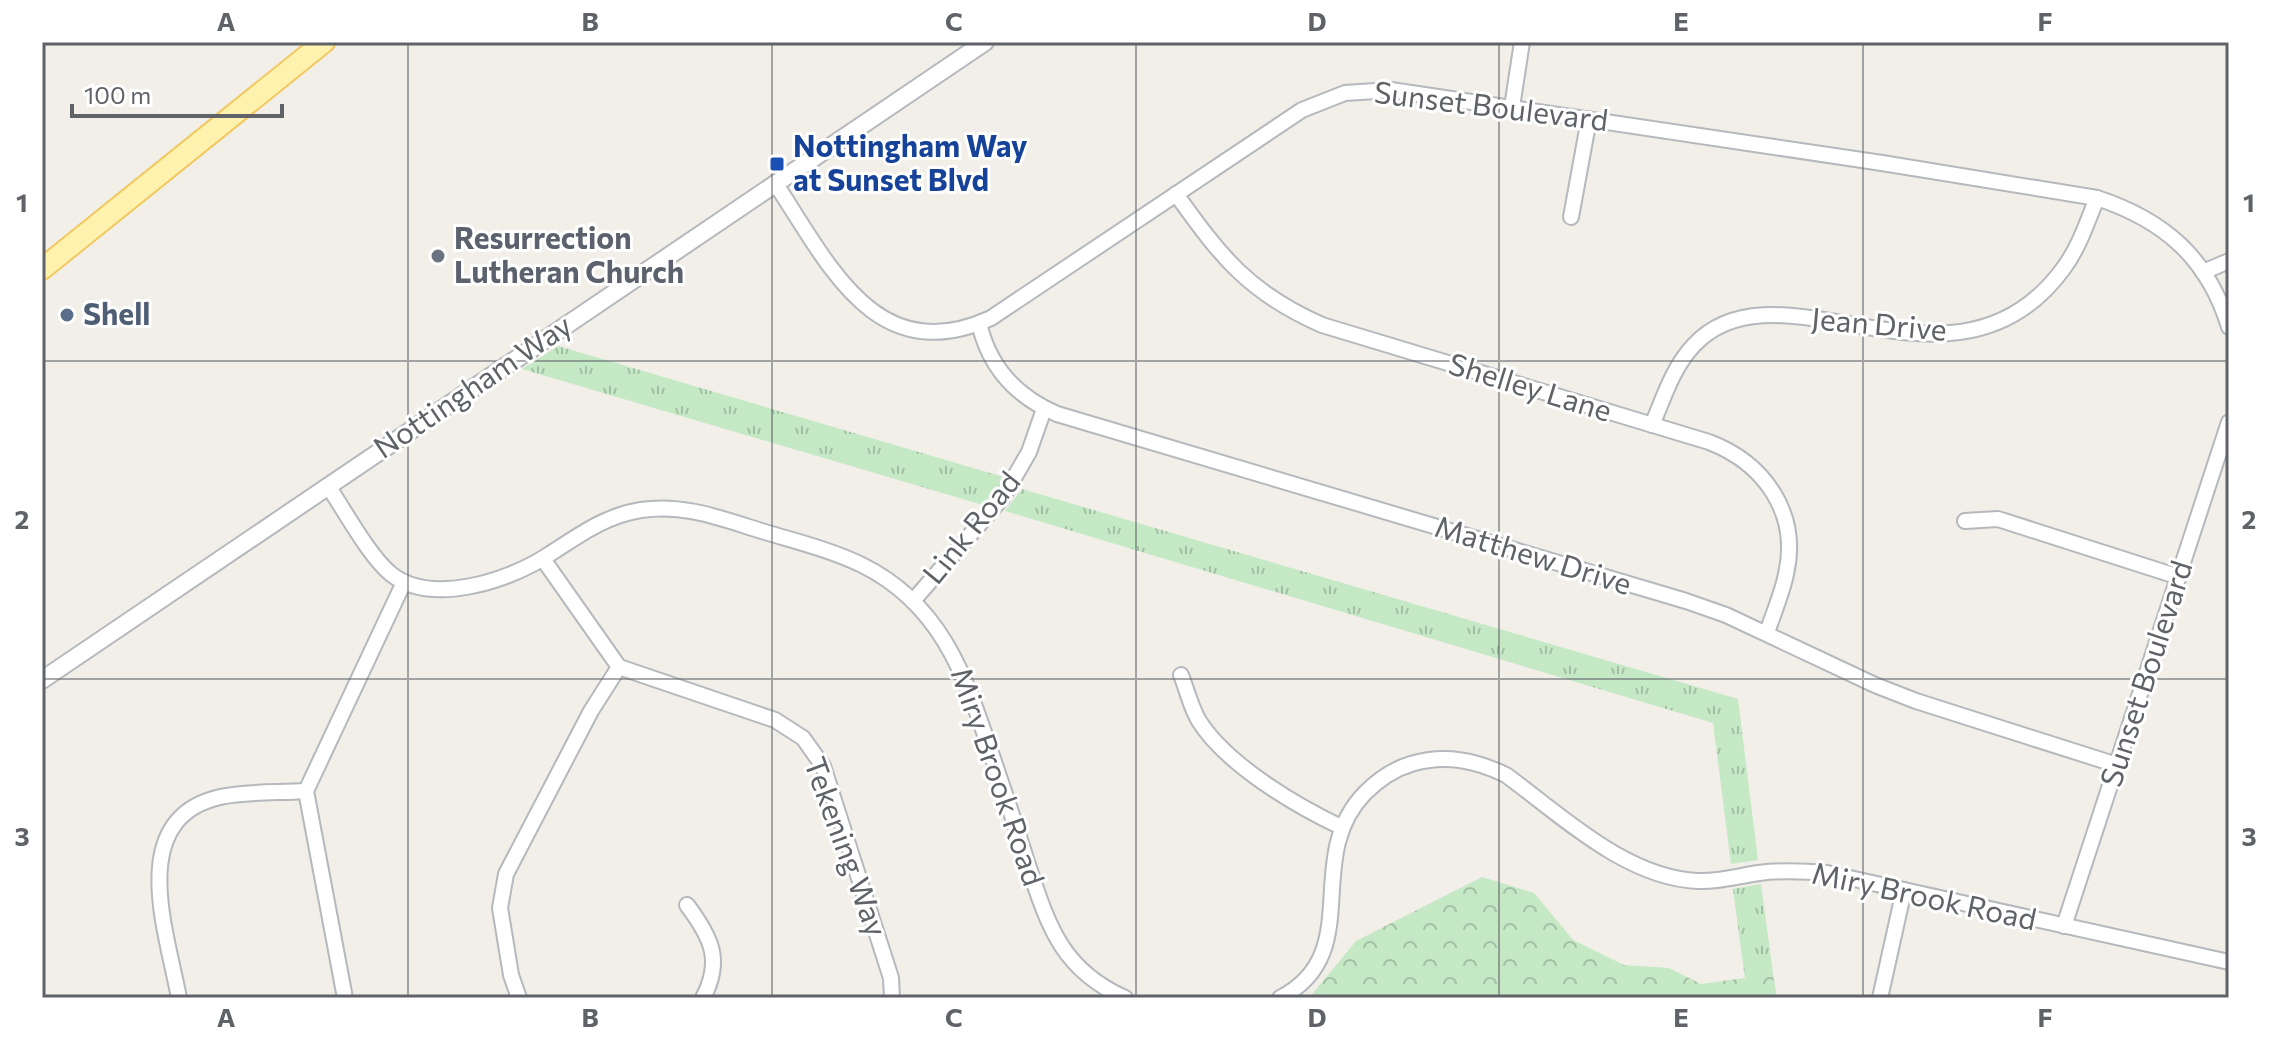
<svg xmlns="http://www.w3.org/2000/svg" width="2271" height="1040" font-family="Commissioner,sans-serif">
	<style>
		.grass { fill: url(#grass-tufts) }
		.forest { fill: url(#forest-crowns) }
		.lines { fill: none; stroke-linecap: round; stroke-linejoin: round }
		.minor-casing { stroke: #b5b8bc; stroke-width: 18 }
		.tertiary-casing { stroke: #b5b8bc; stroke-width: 20 }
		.primary-casing { stroke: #f2c960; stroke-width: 24 }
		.minor { stroke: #fff; stroke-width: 14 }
		.tertiary { stroke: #fff; stroke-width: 16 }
		.primary { stroke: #fff2af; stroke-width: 20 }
		.grid { fill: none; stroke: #5f6368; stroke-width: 2; stroke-opacity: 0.55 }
		.transit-dot { fill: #1a4fb4; stroke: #fff; stroke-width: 3 }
		.worship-dot { fill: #6b7280; stroke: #fff; stroke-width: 3 }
		.service-dot { fill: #5c6f8a; stroke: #fff; stroke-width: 3 }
		.labels { text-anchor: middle; stroke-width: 6; stroke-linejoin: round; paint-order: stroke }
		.street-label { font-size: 30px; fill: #5f6368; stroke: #fff }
		.transit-label { font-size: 30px; font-weight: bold; fill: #164399; stroke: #fff; text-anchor: start }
		.worship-label { font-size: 30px; font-weight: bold; fill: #5b616d; stroke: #fff; text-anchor: start }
		.service-label { font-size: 30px; font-weight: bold; fill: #4e5e75; stroke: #fff; text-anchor: start }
		.neatline { fill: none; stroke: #5f6368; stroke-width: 3 }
		.grid-label { font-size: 26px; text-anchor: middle; font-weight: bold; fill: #5f6368 }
	</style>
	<defs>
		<pattern id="grass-tufts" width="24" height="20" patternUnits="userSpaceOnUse" patternTransform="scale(2)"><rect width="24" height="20" fill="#c5e8c5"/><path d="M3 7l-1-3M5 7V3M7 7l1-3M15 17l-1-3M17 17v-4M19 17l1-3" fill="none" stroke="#a3c0a4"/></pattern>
		<pattern id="forest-crowns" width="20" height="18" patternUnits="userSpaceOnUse" patternTransform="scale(2)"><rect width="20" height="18" fill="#c5e8c5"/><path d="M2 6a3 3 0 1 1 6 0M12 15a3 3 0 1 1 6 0" fill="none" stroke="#a3c0a4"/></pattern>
	</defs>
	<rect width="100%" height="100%" fill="#f1efe8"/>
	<g class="grass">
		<polygon points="558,346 1007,478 983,505 522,369"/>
		<polygon points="1022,489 1738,699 1758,860 1731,864 1713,723 1005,511"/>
		<polygon points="1761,884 1773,974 1745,979 1733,889"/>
	</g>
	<polygon class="forest" points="1482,877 1534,893 1573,940 1624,965 1669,968 1701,984 1773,974 1777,998 1309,998 1356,941"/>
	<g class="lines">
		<g class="minor-casing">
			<g id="minor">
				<polyline points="1512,107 1522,42"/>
				<path d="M775 183C828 262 875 371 991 318L1302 110 1345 93 1391 90 1882 163 2097 198C2164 220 2208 258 2229 327"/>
				<path d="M1176 194C1221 257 1249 293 1322 325L1709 442C1764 463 1800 513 1786 574 1782 594 1773 614 1767 633"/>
				<polyline points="1571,217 1589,119"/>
				<polyline points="2203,272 2229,261"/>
				<path d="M979 323C989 367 1017 397 1057 414L1686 601 1726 615 1875 685 1916 701 2117 765"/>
				<path d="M1652 425C1664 397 1673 367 1694 345 1780 253 1955 416 2063 269 2079 248 2087 222 2097 198"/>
				<path d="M328 486C345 511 369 556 391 574 431 606 507 581 545 557 577 537 603 516 641 510 684 503 725 520 765 532 798 542 831 550 862 565 939 603 964 672 989 747 1002 785 1015 823 1027 862 1048 924 1060 969 1125 998"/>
				<polyline points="1965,521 1998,519 2179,577"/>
				<polyline points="543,559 619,667 775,720 803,738 823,766 891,978 892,998"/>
				<polyline points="913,601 1003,497 1029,452 1044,409"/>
				<path d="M1181 675C1187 690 1191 708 1199 721 1227 765 1295 805 1341 827"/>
				<path d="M687 905C711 937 723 960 703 998"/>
				<polyline points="2064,926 2229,422"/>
				<path d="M179 998C167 932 125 819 220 797 247 791 279 793 306 791"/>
				<polyline points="345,998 306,791 404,582"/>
				<polyline points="519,998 511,975 500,908 506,874 591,711 619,667"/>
				<path d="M1280 998C1367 953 1301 859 1365 793 1378 780 1394 769 1411 764 1445 754 1475 760 1506 775 1562 816 1626 878 1698 881 1719 882 1738 876 1759 873 1781 870 1804 871 1827 873L2229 962"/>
				<polyline points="1880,998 1904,890"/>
			</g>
		</g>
		<g class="tertiary-casing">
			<polyline id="tertiary" points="42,680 985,42"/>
		</g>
		<g class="primary-casing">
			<polyline id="primary" points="42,269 324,42"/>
		</g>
		<use href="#minor" class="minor"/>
		<use href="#tertiary" class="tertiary"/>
		<use href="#primary" class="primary"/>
	</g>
	<path class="grid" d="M408 42V998M772 42V998M1136 42V998M1499 42V998M1863 42V998M42 361H2229M42 679H2229"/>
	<rect class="transit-dot" x="769" y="156" width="16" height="16" rx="4"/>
	<circle class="worship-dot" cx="438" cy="256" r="8"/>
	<circle class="service-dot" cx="67" cy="315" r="8"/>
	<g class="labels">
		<g class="street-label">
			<text transform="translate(1491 107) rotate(7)" y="10">Sunset Boulevard</text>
			<text transform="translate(1879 325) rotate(5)" y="10">Jean Drive</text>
			<text transform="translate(473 387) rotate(-34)" y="10">Nottingham Way</text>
			<text transform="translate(1530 388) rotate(17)" y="10">Shelley Lane</text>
			<text transform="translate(972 528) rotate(-51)" y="10">Link Road</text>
			<text transform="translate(1533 556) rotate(17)" y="10">Matthew Drive</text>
			<text transform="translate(2147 674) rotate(-72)" y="10">Sunset Boulevard</text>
			<text transform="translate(997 777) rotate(71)" y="10">Miry Brook Road</text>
			<text transform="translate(845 847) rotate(70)" y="10">Tekening Way</text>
			<text transform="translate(1924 897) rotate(12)" y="10">Miry Brook Road</text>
		</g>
		<g class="transit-label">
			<text x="793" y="157">Nottingham Way<tspan x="793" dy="34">at Sunset Blvd</tspan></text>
		</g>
		<g class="worship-label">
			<text x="454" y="249">Resurrection<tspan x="454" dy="34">Lutheran Church</tspan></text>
		</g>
		<g class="service-label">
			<text x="83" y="325">Shell</text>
		</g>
	</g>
	<rect width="2271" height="1040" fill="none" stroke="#ffffff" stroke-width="88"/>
	<path d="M72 104v12h210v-12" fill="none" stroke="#5f6368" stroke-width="4"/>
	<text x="84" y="104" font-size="24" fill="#5f6368" stroke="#ffffff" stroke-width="6" paint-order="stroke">100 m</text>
	<rect x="44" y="44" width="2183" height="952" class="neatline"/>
	<g class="grid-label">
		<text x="226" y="31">A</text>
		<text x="590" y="31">B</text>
		<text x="954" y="31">C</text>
		<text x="1317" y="31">D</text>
		<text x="1681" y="31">E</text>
		<text x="2045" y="31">F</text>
		<text x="22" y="212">1</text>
		<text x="2249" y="212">1</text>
		<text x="22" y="529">2</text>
		<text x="2249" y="529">2</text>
		<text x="22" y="846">3</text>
		<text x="2249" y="846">3</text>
		<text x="226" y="1027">A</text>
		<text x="590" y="1027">B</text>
		<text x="954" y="1027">C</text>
		<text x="1317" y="1027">D</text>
		<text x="1681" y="1027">E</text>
		<text x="2045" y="1027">F</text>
	</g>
</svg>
